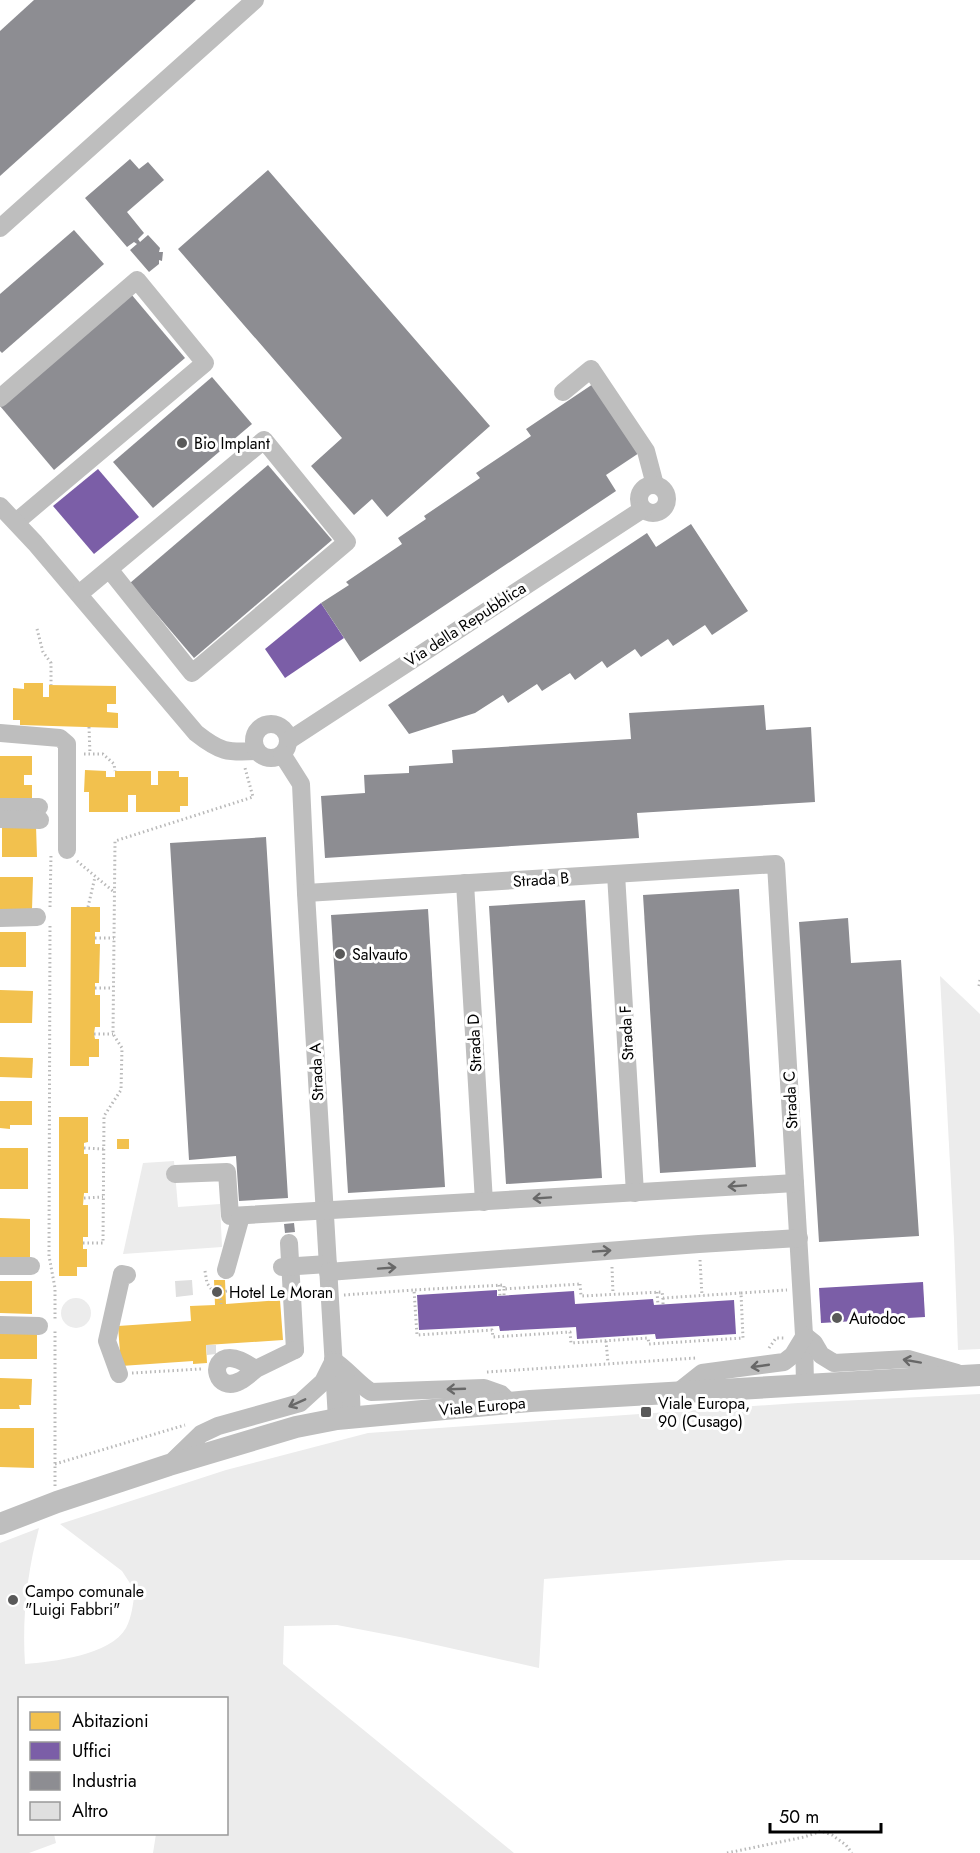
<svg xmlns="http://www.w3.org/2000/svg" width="980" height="1853" font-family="Jost,sans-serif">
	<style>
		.green { fill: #ececec }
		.homes { fill: #f2c14e }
		.offices { fill: #7b5ea7 }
		.industry { fill: #8d8d92 }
		.building { fill: #dfdfdf }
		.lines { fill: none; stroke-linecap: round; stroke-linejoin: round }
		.path { stroke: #b9b9b9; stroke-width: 3; stroke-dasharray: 1.5 3; stroke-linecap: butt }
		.minor { stroke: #bebebe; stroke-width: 18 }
		.major { stroke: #bebebe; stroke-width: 22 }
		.oneway { stroke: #686868 }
		.poi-dot { fill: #595959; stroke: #fff; stroke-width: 2 }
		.labels { text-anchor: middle; stroke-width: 6; stroke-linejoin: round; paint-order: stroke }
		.poi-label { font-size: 16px; fill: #000; stroke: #fff; text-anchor: start }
		.street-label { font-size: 16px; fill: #000; stroke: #fff }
	</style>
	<rect width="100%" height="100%" fill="#fff"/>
	<g class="green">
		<polygon points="940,976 980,1014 980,1349 958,1350 954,1239"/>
		<polygon points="174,1161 178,1207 220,1204 222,1247 123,1254 143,1163"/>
		<circle cx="76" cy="1313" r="15"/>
		<path d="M980 1394V1560H788L544 1579 539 1668 405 1638 337 1625 284 1626 283 1664 514 1853H153L156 1834H226V1698H20V1834H54L56 1843 29 1853H0V1543L39 1528C27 1573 22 1618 25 1664 52 1662 111 1655 126 1628 132 1617 133 1603 135 1591L122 1571 60 1524 226 1470 368 1433 798 1403Z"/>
	</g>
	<g class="homes">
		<polygon points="24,683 43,683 43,697 49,697 49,685 116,686 116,704 107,704 107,712 118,713 118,728 20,725 20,720 13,720 13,688 24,689"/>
		<polygon points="0,756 32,756 32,775 24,775 24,785 32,785 32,803 0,803"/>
		<polygon points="85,770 106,771 106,777 115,777 115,771 151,771 151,785 158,785 158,771 179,771 179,777 188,777 188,806 180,806 180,812 136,812 136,795 128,795 128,812 89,812 89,792 84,792"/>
		<polygon points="2,826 36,826 37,857 2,857"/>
		<polygon points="0,877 33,877 32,909 0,909"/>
		<polygon points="71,907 100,907 100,932 95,932 95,944 100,944 99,983 95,983 95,995 100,995 100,1027 95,1027 94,1034 95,1039 99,1039 99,1057 89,1057 89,1066 70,1066"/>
		<rect x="0" y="932" width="26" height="35"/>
		<polygon points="0,990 33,991 32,1023 0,1023"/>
		<polygon points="0,1057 33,1058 32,1078 0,1077"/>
		<polygon points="0,1101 32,1101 32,1125 10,1125 10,1129 0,1128"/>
		<polygon points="59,1117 88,1117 88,1142 84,1143 84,1154 88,1154 88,1193 84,1193 83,1205 88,1205 88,1237 83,1237 83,1249 87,1249 87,1267 77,1267 77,1276 59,1276"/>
		<rect x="117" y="1139" width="12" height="10"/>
		<rect x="0" y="1148" width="28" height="41"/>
		<polygon points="0,1218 30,1219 30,1259 0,1258"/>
		<polygon points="214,1280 225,1280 226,1304 280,1300 283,1340 206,1345 207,1363 193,1364 193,1361 121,1366 118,1326 191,1321 190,1306 215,1305"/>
		<polygon points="0,1281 32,1281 32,1314 0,1313"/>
		<rect x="0" y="1329" width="37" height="30"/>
		<polygon points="0,1378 32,1379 31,1405 19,1405 20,1409 0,1409"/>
		<polygon points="0,1428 34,1428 34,1468 0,1467"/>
	</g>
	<g class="offices">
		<polygon points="98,469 139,517 94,554 53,506"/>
		<polygon points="321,603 344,638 285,678 265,649"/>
		<polygon points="923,1282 925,1317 821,1323 819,1288"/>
		<polygon points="497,1290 497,1296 574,1291 575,1304 653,1299 654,1305 734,1300 736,1334 656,1339 655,1334 577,1339 576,1327 500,1331 499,1326 419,1330 417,1295"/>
	</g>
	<g class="industry">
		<polygon points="34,0 196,0 0,176 0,31"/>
		<polygon points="130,159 139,169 148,162 164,180 127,212 144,233 138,239 140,242 148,235 160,248 159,252 163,252 162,261 159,260 159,264 149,272 130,250 137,244 134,242 127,247 85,198"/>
		<polygon points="268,170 490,426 387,517 372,499 354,515 311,466 342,438 178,249"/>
		<polygon points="74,230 104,264 2,353 0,351 0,294"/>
		<polygon points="131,294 185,358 54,470 0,406"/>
		<polygon points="212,377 252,424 153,508 113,462"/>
		<polygon points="593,384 639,453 606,475 616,491 360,662 321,603 349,585 346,582 402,544 398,538 426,519 424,516 480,478 476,473 531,436 526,429"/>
		<polygon points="268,465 332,540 194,658 130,583"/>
		<polygon points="691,524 748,611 712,635 705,625 673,646 668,639 641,657 635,649 607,668 602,661 575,680 570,673 542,691 537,684 508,703 503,695 475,713 409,734 388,705 647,533 656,547"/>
		<polygon points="764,705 766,730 811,727 815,802 637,813 639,838 325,858 321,796 365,793 364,775 409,773 409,766 453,763 452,750 631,739 629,713"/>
		<polygon points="266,837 288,1198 239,1201 236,1156 189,1160 170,843"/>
		<polygon points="739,889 756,1167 660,1173 643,895"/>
		<polygon points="585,900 602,1178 506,1184 489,906"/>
		<polygon points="428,909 445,1187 348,1193 331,915"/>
		<polygon points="848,918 851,963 901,960 919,1236 819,1242 799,922"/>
		<polygon points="294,1223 295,1232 285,1233 284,1224"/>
	</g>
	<g class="building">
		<polygon points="192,1280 193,1295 176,1297 175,1281"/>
		<polygon points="206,1345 216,1345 216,1354 207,1355"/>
	</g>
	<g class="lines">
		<g class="path">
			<polyline points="37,629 43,652 51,663 51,685"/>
			<polyline points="89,727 90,754"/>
			<polyline points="84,754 103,754 114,764 115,771"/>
			<polyline points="77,861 114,892"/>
			<polyline points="50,907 51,854"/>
			<polyline points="88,907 95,877"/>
			<polyline points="50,926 49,1256 55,1288 55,1321"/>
			<polyline points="95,938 114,938"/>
			<polyline points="979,986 980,980"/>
			<polyline points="95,988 113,988"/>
			<polyline points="94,1034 113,1034"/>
			<polyline points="84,1148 104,1149"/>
			<polyline points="84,1198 103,1197"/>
			<polyline points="83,1243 103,1243 104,1116 121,1090 122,1048 113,1034 115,841 253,797 245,768"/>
			<polyline points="700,1260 702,1296"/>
			<polyline points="612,1267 613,1294"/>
			<path d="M205 1271 207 1283 214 1293C224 1292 231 1292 235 1283"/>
			<polygon points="580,1284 581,1296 662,1292 663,1298 741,1293 743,1338 649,1344 648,1338 571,1343 570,1332 493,1337 492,1330 417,1335 414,1290 504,1285 504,1289"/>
			<polyline points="220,1285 221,1304"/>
			<polyline points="499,1285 500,1296"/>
			<polyline points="504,1289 504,1295"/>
			<polyline points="657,1292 658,1305"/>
			<polyline points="741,1293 787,1290"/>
			<polyline points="344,1295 414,1290"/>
			<polyline points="663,1298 663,1305"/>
			<polyline points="606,1341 608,1363"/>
			<polyline points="769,1348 776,1338 785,1338"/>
			<polyline points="487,1372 696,1358"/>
			<polyline points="132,1373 201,1369"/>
			<polyline points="55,1464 185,1425"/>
			<polyline points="55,1486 55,1330"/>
			<polyline points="727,1853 804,1837 821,1831 832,1835 846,1845 852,1853"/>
		</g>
		<g class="minor">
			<polyline points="0,228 255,0"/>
			<polyline points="563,392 591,369 646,451 655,485"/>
			<polyline points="0,398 137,280 205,363 16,522"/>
			<circle cx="653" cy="499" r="14"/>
			<path d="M0 506 35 543 196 733C220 752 227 753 257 751"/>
			<polyline points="79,594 264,440 347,542 192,673 109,569"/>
			<circle cx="271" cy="741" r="17"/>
			<polyline points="0,733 60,738 67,744 67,850"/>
			<polyline points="288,741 643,509"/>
			<polyline points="282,754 301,784 306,893 337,1419"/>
			<polyline points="0,807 39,807"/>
			<polyline points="0,819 40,820"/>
			<polyline points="616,874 635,1193"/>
			<polyline points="465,883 484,1202"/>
			<polyline points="306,893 776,864 804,1335 805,1385"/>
			<polyline points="0,918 37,917"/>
			<polyline points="175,1174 227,1172 230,1216 795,1183"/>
			<polyline points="289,1243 295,1350"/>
			<polyline points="0,1266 31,1266"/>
			<polyline points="282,1267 328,1264"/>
			<polyline points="226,1270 241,1216"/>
			<polyline points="328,1272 699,1244 799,1238"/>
			<polyline points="0,1325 39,1326"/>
			<polyline points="804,1335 814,1343 821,1355 834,1363 908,1359 957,1373"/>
			<path d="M333 1360C347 1369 357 1383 371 1392L484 1388 501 1394 510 1403"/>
			<path d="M256 1369C251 1373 246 1378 240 1381 216 1394 208 1358 230 1358 239 1358 248 1365 256 1369L295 1350"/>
			<path d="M342 1371C352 1386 352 1400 351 1418"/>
			<polyline points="119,1374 107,1341 122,1274 127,1275"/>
			<polyline points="678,1392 702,1373 784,1362 793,1355 804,1337"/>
			<polyline points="170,1464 201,1434 218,1426 300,1403 323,1382 333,1362"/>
		</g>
		<polyline class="major" points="0,1524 57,1502 169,1465 296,1427 337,1419 530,1401 980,1375"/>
	</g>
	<defs><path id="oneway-shaft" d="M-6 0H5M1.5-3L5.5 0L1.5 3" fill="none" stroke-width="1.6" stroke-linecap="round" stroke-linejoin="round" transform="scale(1.5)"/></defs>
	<g class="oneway">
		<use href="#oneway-shaft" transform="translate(737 1186) rotate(176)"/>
		<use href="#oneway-shaft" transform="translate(542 1198) rotate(176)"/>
		<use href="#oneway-shaft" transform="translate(602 1251) rotate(-4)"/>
		<use href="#oneway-shaft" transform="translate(387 1268) rotate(-4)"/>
		<use href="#oneway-shaft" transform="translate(912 1361) rotate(-170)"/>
		<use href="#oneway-shaft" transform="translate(760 1366) rotate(172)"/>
		<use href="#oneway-shaft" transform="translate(456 1389) rotate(178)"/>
		<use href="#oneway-shaft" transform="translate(297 1403) rotate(156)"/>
	</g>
	<g class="poi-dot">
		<circle cx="182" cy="443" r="6"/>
		<circle cx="340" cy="954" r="6"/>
		<circle cx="217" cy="1292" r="6"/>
		<circle cx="837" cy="1318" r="6"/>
		<rect x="640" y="1406" width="12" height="12" rx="3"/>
		<circle cx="13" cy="1600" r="6"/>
	</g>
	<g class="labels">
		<g class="poi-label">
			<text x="194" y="449">Bio Implant</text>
			<text x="352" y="960">Salvauto</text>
			<text x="229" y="1298">Hotel Le Moran</text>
			<text x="849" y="1324">Autodoc</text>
			<text x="658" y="1409">Viale Europa,<tspan x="658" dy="18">90 (Cusago)</tspan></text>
			<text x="25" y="1597">Campo comunale<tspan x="25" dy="18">"Luigi Fabbri"</tspan></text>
		</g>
		<g class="street-label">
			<text transform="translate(465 624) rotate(-33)" y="6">Via della Repubblica</text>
			<text transform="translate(541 879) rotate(-4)" y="6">Strada B</text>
			<text transform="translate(626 1033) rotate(-93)" y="6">Strada F</text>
			<text transform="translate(474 1043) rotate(-93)" y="6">Strada D</text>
			<text transform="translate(316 1072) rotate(-93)" y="6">Strada A</text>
			<text transform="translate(790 1100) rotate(-93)" y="6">Strada C</text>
			<text transform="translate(482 1406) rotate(-5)" y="6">Viale Europa</text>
		</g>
	</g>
	<rect x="18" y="1697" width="210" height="138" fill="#ffffff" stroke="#999999" stroke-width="1.5"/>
	<rect x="30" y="1712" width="30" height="18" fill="#f2c14e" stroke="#999999" stroke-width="1.5"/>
	<text x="72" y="1727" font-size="18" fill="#000000">Abitazioni</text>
	<rect x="30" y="1742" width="30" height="18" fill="#7b5ea7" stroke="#999999" stroke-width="1.5"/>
	<text x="72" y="1757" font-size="18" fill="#000000">Uffici</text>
	<rect x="30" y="1772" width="30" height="18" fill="#8d8d92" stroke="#999999" stroke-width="1.5"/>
	<text x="72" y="1787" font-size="18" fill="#000000">Industria</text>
	<rect x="30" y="1802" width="30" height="18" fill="#dfdfdf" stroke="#999999" stroke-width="1.5"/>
	<text x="72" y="1817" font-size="18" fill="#000000">Altro</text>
	<path d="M770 1823v9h111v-9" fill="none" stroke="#000000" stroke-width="3"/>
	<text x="779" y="1823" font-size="18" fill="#000000" stroke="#ffffff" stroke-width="4.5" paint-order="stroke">50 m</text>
</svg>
